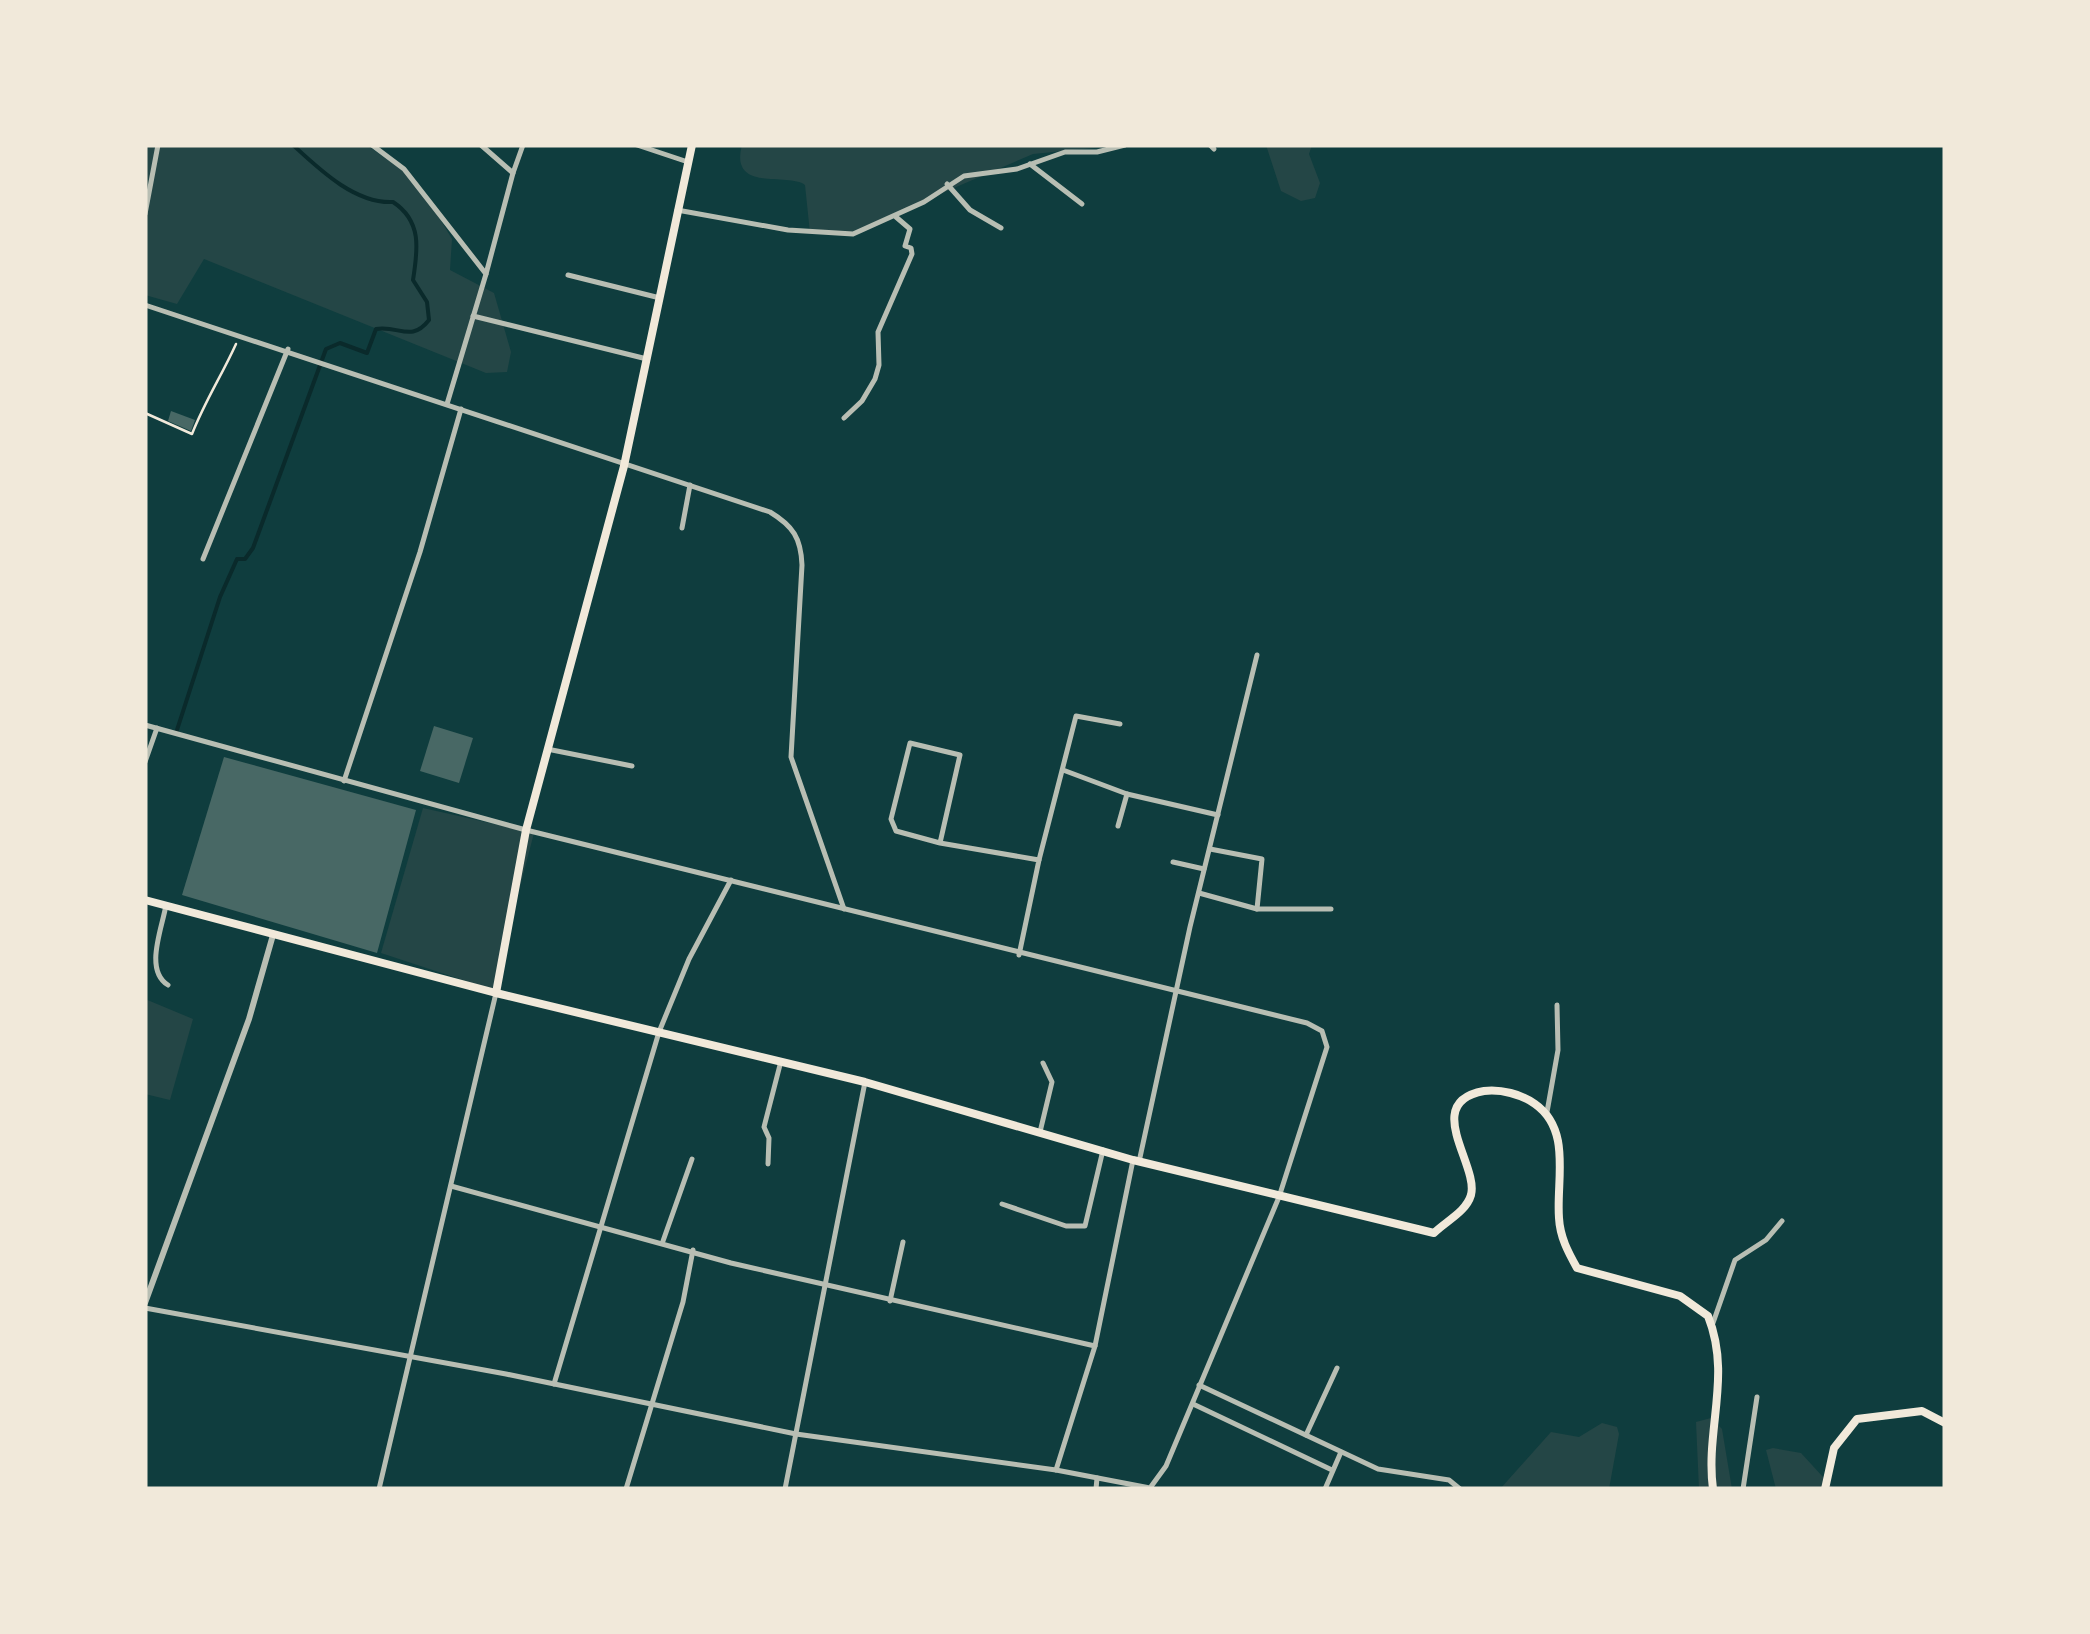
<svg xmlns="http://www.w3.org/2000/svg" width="2090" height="1634" font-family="Overpass,sans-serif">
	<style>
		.green { fill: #244646 }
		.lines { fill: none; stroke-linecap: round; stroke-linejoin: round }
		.stream { stroke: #0a2a2b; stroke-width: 4 }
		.building { fill: #486865 }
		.path { stroke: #f1e9da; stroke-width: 2.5 }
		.minor { stroke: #b8beb3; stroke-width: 5 }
		.tertiary { stroke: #b8beb3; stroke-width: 6 }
		.primary { stroke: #f1e9da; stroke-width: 8 }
	</style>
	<rect width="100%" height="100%" fill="#0f3d3e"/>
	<g class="green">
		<polygon points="145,145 367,145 418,182 452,239 450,270 494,293 511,352 507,372 486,373 204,259 177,304 145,295"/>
		<path d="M742 145H1125L1033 154 844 235 810 233 805 185C788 172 729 193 742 145Z"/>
		<polygon points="1266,145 1312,145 1309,154 1320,183 1315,198 1301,201 1281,191"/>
		<polygon points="423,808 534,833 493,990 381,953"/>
		<polygon points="145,999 193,1019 170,1100 145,1094"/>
		<polygon points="1711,1418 1722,1429 1732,1489 1699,1489 1696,1422"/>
		<polygon points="1602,1423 1617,1427 1619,1434 1609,1489 1500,1489 1551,1432 1579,1437"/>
		<polygon points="1773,1448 1801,1453 1834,1489 1776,1489 1766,1450"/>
	</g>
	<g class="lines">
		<path class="stream" d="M176 733 220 597 237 559H245L253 548 326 349 340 343 367 353 376 329C399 325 411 343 429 320L427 302 413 280C418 249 422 221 393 202 355 204 319 169 293 145"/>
	</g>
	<g class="building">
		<polygon points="171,411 195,420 191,431 168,421"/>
		<polygon points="434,726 473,738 459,783 420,771"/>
		<polygon points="224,757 416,810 377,953 182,895"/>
	</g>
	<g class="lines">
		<path class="path" d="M145 413 192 434C206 399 221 377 236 344"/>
		<g class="minor">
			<polyline points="372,145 404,169 486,274 447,404"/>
			<polyline points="481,145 513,173 523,145"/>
			<polyline points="637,145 688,162"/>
			<polyline points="1210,145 1214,149"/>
			<polyline points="1030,164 1082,204"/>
			<polyline points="947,184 970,210 1001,228"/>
			<polyline points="677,210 788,230 853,234 924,202 964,176 1017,169 1065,152 1097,152 1125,145"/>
			<polyline points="145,214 158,145"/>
			<polyline points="486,274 513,173"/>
			<polyline points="568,275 660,298"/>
			<path d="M145 305 770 512C793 526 801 538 802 565L791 757 844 909"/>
			<polyline points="473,316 647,359"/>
			<polyline points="844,418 862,401 875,379 879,365 878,332 912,254 911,248 905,246 910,229 896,217"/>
			<polyline points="682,528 690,485"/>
			<polyline points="203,559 288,349"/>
			<polyline points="145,725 526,830 1307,1023 1322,1031 1327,1047 1279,1197 1166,1466 1150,1488 1056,1470 796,1434 506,1374 145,1308"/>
			<polyline points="547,749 632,766"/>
			<polyline points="145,762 157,728"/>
			<polyline points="1063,770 1127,794 1218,815"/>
			<polyline points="344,781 420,552 461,409"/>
			<polyline points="1118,826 1127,794"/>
			<polyline points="940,843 960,755 910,743 891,819 896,831 940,843 1039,860 1019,955"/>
			<polyline points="1210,849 1262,859 1257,909"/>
			<polyline points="1039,860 1076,716 1120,724"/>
			<polyline points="1173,862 1204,869"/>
			<polyline points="1199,893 1257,909 1331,909"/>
			<path d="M166 905C162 929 144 970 168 985"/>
			<polyline points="1547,1112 1558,1050 1557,1005"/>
			<polyline points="1040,1132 1052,1082 1043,1063"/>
			<polyline points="1139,1162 1190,927 1257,655"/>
			<polyline points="768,1164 769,1138 764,1127 781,1061"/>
			<polyline points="451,1186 731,1263 1095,1346"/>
			<polyline points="1002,1204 1066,1226 1085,1226 1103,1150"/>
			<polyline points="663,1241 692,1159"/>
			<polyline points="890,1301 903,1242"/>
			<polyline points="1713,1323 1735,1260 1766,1240 1782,1221"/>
			<polyline points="554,1384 659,1032 689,959 731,880"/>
			<polyline points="1199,1385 1378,1469 1449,1480 1460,1489"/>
			<polyline points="1193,1404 1332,1470"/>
			<polyline points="1306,1435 1337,1368"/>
			<polyline points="1056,1470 1095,1346 1133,1160"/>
			<polyline points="379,1489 496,993"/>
			<polyline points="626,1489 683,1302 693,1250"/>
			<polyline points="785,1489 865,1082"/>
			<polyline points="1096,1489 1097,1478"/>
			<polyline points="1325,1489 1341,1452"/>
			<polyline points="1743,1489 1757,1397"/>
		</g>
		<polyline class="tertiary" points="145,1303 249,1019 273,935"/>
		<g class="primary">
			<path d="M145 900 496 993 865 1082 1133 1160 1434 1233C1446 1221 1466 1212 1471 1195 1479 1165 1421 1102 1484 1091 1501 1089 1521 1094 1535 1104 1572 1130 1556 1180 1559 1218 1560 1237 1568 1252 1577 1268L1680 1296 1708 1316C1732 1376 1705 1430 1713 1489"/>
			<polyline points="496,993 526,830 624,466 692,145"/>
			<polyline points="1825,1489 1834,1448 1857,1419 1922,1411 1945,1423"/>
		</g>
	</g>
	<rect width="2090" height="1634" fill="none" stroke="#f1e9da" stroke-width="295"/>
</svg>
